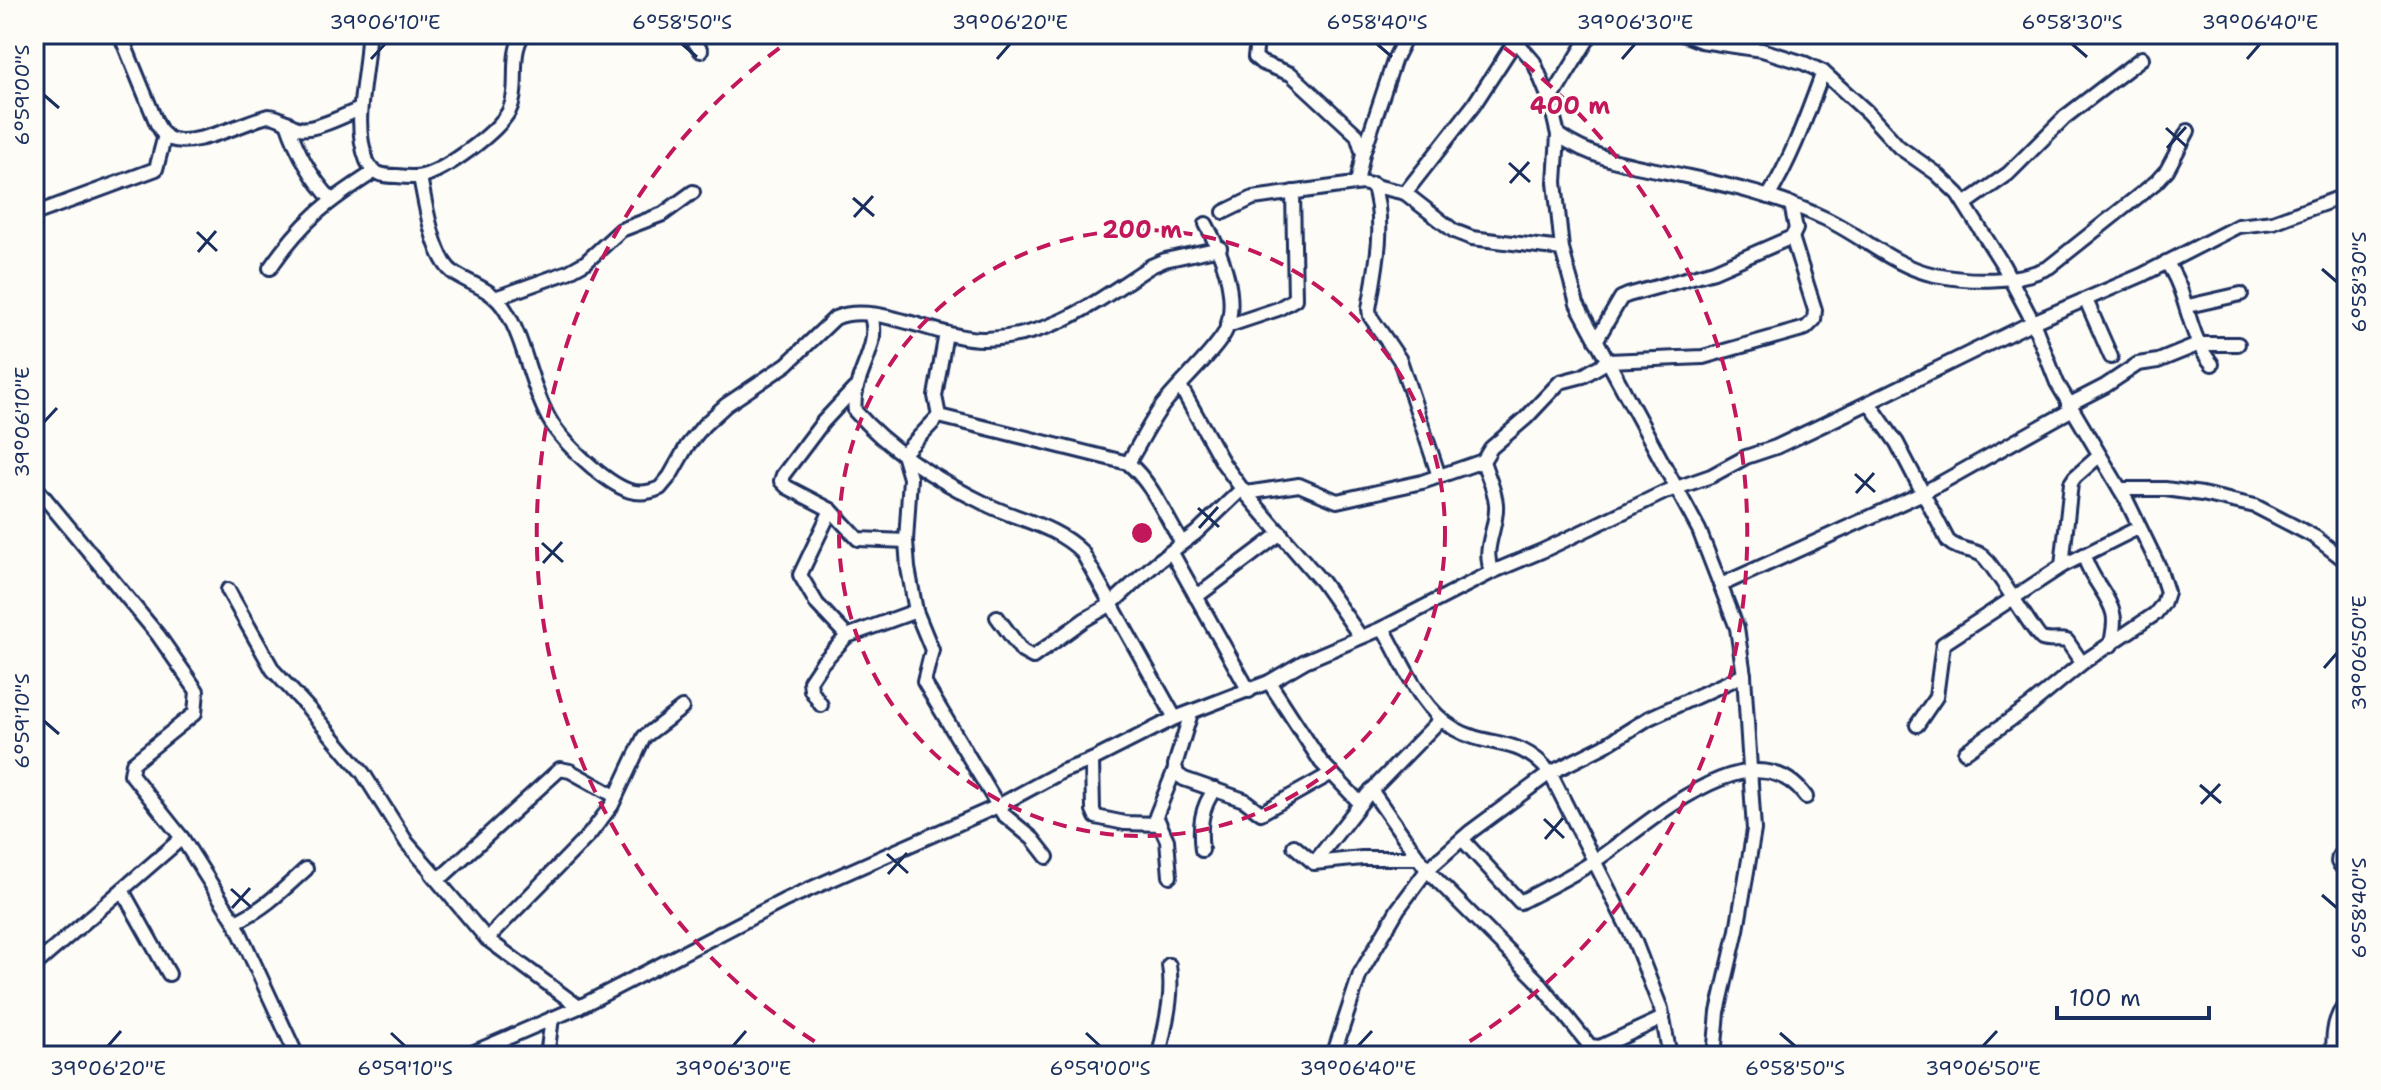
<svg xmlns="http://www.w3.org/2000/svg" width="2381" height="1090" font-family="'Shantell Sans',sans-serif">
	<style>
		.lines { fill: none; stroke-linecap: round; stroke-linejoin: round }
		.minor-casing { stroke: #1b2f5e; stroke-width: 18 }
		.minor { stroke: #fdfcf7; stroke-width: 12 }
		.ticks { fill: none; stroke: #1b2f5e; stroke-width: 3 }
		.ring { fill: none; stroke: #c2185b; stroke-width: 4; stroke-dasharray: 14 10 }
		.centre { fill: #c2185b; stroke: #fdfcf7; stroke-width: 4 }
		.ring-label { font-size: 24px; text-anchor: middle; font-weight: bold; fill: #c2185b; stroke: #fdfcf7; stroke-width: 6; stroke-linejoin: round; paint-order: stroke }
		.neatline { fill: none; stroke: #1b2f5e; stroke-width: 3 }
		.ticks-label { font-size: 20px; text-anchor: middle; fill: #1b2f5e }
	</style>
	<rect width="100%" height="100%" fill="#fdfcf7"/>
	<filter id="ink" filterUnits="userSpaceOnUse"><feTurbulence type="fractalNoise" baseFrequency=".0125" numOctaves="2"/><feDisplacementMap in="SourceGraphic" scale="16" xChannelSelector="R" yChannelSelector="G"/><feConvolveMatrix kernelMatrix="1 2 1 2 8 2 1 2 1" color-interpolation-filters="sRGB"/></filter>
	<g filter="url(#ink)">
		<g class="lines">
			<g class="minor-casing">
				<g id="minor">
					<path d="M120 34 157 124C160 128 161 132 164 135 184 154 246 121 268 116 281 116 287 125 298 128 313 132 345 115 360 109"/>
					<polyline points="240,34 241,36"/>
					<path d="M368 34C368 76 351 120 367 161 373 175 384 176 397 176 405 177 415 178 422 176 446 170 497 133 509 111 521 87 508 58 523 34"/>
					<polyline points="689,34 701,51"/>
					<polyline points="1258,34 1255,57 1262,63 1291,74 1357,135 1363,154 1357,183"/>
					<polyline points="1510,34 1534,62 1550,101 1558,135 1555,182 1562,249 1577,304 1699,530 1737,628 1744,675 1754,830 1737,930 1718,1012 1714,1056"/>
					<polyline points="1683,34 1701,41 1762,50 1804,63 1823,72 1867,112 1899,147 1936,173 1958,194 2003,265 2033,322 2057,383 2127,501 2159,567 2167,592 2163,604 2155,614 2082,663 2031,705 1965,752"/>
					<polyline points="1550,101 1591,34"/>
					<path d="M287 122C297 152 310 177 332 200"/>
					<path d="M1558 135C1597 162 1640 166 1685 176 1733 186 1782 198 1826 219 1862 236 1895 267 1935 275 1970 282 2017 283 2049 267L2156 182 2167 170 2188 131"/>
					<polyline points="1364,151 1395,58 1407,34"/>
					<path d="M420 177C425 201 433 259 454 273 474 286 493 289 506 311 526 344 530 385 549 419 562 442 605 483 630 491 640 494 651 492 660 488L670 476 687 446 704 425 726 405 787 364 835 318C875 300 941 340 984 339 1054 337 1095 302 1151 266L1165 260 1220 248"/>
					<path d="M1373 184C1386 225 1376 267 1369 309L1370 316 1400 360 1439 476"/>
					<polyline points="1405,193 1473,106 1516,40"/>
					<path d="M1768 197C1792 158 1807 115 1823 72"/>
					<polyline points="1965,204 2008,174 2065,117 2142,58"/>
					<polyline points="1224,212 1253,198 1362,183 1405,193 1454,231 1472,238 1562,249"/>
					<polyline points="34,214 156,169 165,135"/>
					<path d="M2166 262C2189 293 2187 336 2212 364"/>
					<path d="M270 268C302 221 327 202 374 172"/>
					<polyline points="498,297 568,272 586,262 621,230 663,214 693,192"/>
					<polyline points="2086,300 2111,357"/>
					<polyline points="2188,306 2241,294"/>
					<path d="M871 316C882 349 850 378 855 411 890 451 942 483 990 506 1022 521 1056 526 1082 552L1175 718"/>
					<polyline points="1227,326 1278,309 1295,299 1293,192"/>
					<path d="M946 333 935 396 939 416 1128 463C1153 484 1165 516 1182 543"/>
					<polyline points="1596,341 1621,298 1628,295 1714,271 1792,237 1796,229 1791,204"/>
					<polyline points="1180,386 1223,463 1242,489 1322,582 1360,636"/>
					<polyline points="854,389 823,422 783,475 781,481 787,487 831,510 858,539 906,541"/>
					<path d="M1869 403 1897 443 1948 541C1960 552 1973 548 1983 556 1996 568 2036 636 2042 639 2050 642 2059 639 2067 641L2082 663"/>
					<polyline points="2068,405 2105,386 2138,364 2158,361 2200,344 2238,344"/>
					<polyline points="939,416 903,454 910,478 906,541 908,568 916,611 932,650 924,682 1003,814 1033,839 1047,857"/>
					<path d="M1128 463C1140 444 1150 422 1163 405 1177 386 1219 348 1226 330 1239 296 1222 254 1206 224"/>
					<polyline points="34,485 158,635 197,691 195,713 133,763 131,774 182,838 235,922 297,1056"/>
					<polyline points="2120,489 2165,489 2202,494 2255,506 2315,537 2347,562"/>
					<polyline points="1246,493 1299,485 1337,501 1422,482 1483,461"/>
					<polyline points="831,510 800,575 817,604 847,636"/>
					<polyline points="1172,553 1249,691"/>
					<path d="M2084 555C2090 579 2108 593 2113 613 2116 623 2112 635 2111 645"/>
					<polyline points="2062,566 2138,528"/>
					<path d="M1492 572C1481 548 1498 528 1496 504 1495 490 1487 475 1483 461L1491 448 1526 418 1560 382 1583 376 1608 361 1703 357 1806 328 1814 320 1815 310 1792 237"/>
					<polyline points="1721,585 1923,493 2071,410"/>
					<polyline points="228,590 273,670 309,709 363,773 407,843 437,877 444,875 560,769 570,771 615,796"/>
					<polyline points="1196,597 1281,533"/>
					<polyline points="997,617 1022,651 1033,657 1084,620 1110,605 1156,563 1196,533 1242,489"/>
					<path d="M1383 628C1403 662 1419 708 1455 729 1489 749 1520 735 1550 773L1635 942 1661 1009 1670 1056"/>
					<polyline points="1269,682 1321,762 1360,803"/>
					<polyline points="821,705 811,690 810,681 822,663 847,636 916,611"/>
					<polyline points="1191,713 1175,765 1177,774 1184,779 1244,800 1261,813 1332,773"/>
					<polyline points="1917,725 1936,697 1943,644 2062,566 2071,483 2075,477 2099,456"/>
					<polyline points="1092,760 1093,810 1096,817 1125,823 1159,824"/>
					<polyline points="1371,790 1427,870 1537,980 1590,1046 1600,1047 1663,1018"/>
					<path d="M1462 839 1520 902C1545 889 1572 876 1596 860 1646 827 1753 723 1806 797"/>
					<polyline points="1294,846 1314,863 1362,858 1418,858"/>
					<polyline points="2347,846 2339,856 2338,862 2347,873"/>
					<path d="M1202 850C1199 827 1201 807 1215 789"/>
					<polyline points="1314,863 1368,794 1441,719"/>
					<polyline points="432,874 487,939 579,1007"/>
					<polyline points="1170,876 1167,840 1156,816 1175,769"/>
					<polyline points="122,890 169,974"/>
					<path d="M235 922C263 910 283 890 306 869"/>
					<polyline points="487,939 589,835 612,805 644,737 682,708"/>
					<polyline points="34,966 182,838"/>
					<polyline points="465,1056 579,1007 785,900 998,806 1063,771 1092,760 1175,718 1269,682 1305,661 1383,628 1492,572 1542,551 1665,492 1711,476 1746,457 1776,447 1833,420 2033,322 2142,275 2238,226 2273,222 2347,195"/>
					<polyline points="547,1056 552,1018"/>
					<path d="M1159 1056C1165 1025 1174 997 1169 965"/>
					<polyline points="1333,1056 1360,974 1398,909 1427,870 1470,832 1550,773 1604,746 1649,718 1744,675"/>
					<path d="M2334 1056C2332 1037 2333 1017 2347 1003"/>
				</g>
			</g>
			<use href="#minor" class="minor"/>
		</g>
	</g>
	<path class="ticks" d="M682 44 697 57M1377 44 1392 57M2072 44 2087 57M371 59 385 44M997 59 1010 44M1622 59 1635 44M2247 59 2260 44M44 95 59 108M2166 128 2187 147M2167 148 2186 127M1509 163 1530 182M1510 183 1529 162M853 198 874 216M854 217 873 196M197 232 217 251M198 252 216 231M2322 269 2337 282M44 422 57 408M1855 474 1875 492M1856 493 1874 473M1198 508 1219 527M1199 528 1218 507M542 543 563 562M543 563 562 542M2324 668 2337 653M44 721 59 734M2200 785 2221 803M2201 804 2220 784M1544 819 1564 838M1545 839 1563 818M887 854 908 873M888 874 907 853M231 889 251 907M2322 895 2337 908M232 908 250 888M391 1033 405 1046M1086 1033 1100 1046M1780 1033 1795 1046M108 1046 121 1031M733 1046 746 1031M1358 1046 1372 1031M1983 1046 1997 1031"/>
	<g class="ring">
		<circle cx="1142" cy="533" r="303"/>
		<path d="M835 1054A605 605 0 0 1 799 34M1485 34A605 605 0 0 1 1449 1054"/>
	</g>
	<circle cx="1142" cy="533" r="12" class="centre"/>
	<g class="ring-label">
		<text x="1570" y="114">400 m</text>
		<text x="1142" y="238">200 m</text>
	</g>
	<rect width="2381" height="1090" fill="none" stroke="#fdfcf7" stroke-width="88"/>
	<path d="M2057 1006v12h152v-12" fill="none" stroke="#1b2f5e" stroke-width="4"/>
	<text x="2069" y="1006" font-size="24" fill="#1b2f5e" stroke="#fdfcf7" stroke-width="6" paint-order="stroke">100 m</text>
	<rect x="44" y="44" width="2293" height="1002" class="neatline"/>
	<g class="ticks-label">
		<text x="385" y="29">39°06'10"E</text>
		<text x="682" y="29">6°58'50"S</text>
		<text x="1010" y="29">39°06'20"E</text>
		<text x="1377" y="29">6°58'40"S</text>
		<text x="1635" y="29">39°06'30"E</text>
		<text x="2072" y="29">6°58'30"S</text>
		<text x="2260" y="29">39°06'40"E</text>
		<text transform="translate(22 95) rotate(-90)" y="7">6°59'00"S</text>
		<text transform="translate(2359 282) rotate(-90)" y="7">6°58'30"S</text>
		<text transform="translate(22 422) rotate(-90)" y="7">39°06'10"E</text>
		<text transform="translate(2359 653) rotate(-90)" y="7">39°06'50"E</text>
		<text transform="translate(22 721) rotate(-90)" y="7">6°59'10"S</text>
		<text transform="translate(2359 908) rotate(-90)" y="7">6°58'40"S</text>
		<text x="108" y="1075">39°06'20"E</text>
		<text x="405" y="1075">6°59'10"S</text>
		<text x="733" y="1075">39°06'30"E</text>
		<text x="1100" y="1075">6°59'00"S</text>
		<text x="1358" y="1075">39°06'40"E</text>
		<text x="1795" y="1075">6°58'50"S</text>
		<text x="1983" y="1075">39°06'50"E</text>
	</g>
</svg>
